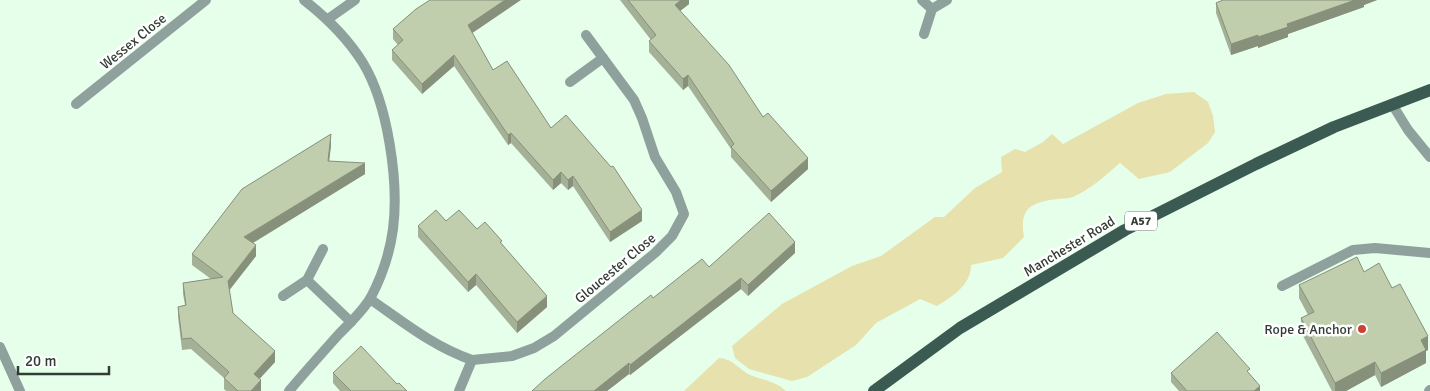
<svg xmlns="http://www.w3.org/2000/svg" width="1430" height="391" font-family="Signika,sans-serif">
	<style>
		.green { fill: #e6e1ad }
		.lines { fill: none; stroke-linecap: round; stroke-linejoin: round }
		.service { stroke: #8fa19c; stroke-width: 10 }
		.minor { stroke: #8fa19c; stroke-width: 10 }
		.tertiary { stroke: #8fa19c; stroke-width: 10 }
		.primary { stroke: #3b5a52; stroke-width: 12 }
		.wall { fill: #a5b196 }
		.shaded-wall { fill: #86907a }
		.building { fill: #c0ceae; stroke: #86907a }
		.poi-dot { fill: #cd4033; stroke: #fff; stroke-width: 2 }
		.labels { text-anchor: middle; stroke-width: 5; stroke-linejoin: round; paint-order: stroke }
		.shield { fill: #fff; stroke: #6f7771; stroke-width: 1 }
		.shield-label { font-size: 12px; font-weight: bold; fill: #313d34 }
		.street-label { font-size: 14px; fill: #313d34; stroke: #fff }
		.poi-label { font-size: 14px; fill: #313d34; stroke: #fff; text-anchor: end }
	</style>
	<rect width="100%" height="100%" fill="#e6ffeb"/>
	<g class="green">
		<path d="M1194 92 1208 102 1213 116 1215 132 1208 143 1170 172 1139 179 1120 163C1106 175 1091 189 1073 197 1069 199 1063 198 1058 199 1031 202 1019 208 1024 237L1003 258 971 265C971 285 953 296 937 306L920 299 876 323 856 345 807 377 792 381 749 369 735 358 732 346 782 304 852 266 881 256 935 217H944L975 188 1002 172 1001 157 1015 149 1025 152 1043 142 1052 134 1063 144 1138 103 1166 94Z"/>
		<path d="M719 358C734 359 738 369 750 375 762 380 776 381 786 391H684Z"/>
	</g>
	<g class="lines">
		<g class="service">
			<polyline points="1282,286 1353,250 1375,248 1430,253"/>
			<polyline points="1429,391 1430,390"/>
		</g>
		<g class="minor">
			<polyline points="922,0 932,9"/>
			<polyline points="328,19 355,0"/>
			<polyline points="924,34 932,9 947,0"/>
			<polyline points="570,82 603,58"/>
			<polyline points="76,104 206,0"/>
			<polyline points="307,280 351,322"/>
			<polyline points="283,296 307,280 323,249"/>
			<path d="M370 299C403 322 434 347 472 360"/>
			<polyline points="0,347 20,391"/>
			<path d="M289 391C305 372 322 353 339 334 350 323 363 311 371 297 382 276 390 252 393 229 399 182 388 104 363 63 347 37 327 18 304 0"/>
			<polyline points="459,391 472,360 512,356 534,348 554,336 655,253 672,236 684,214 676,192 655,157 642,118 634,100 586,35"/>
		</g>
		<polyline class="tertiary" points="1392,104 1408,130 1430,157"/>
		<polyline class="primary" points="874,391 960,328 1125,230 1256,164 1334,127 1430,90"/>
	</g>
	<g class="wall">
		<polygon points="620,0 689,0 689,4 680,11 763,117 808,169 771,202 731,157 731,149 688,86 683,90 649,52 649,41 651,40"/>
		<polygon points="1223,0 1377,0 1364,5 1364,7 1288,34 1288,37 1258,48 1258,46 1231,55 1216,13 1216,3"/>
		<polygon points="393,29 472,33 493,70 551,128 642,221 610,242 573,186 568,190 561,183 553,190 511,143 508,145 454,66 422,94 392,60 392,50 398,45 393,39"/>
		<polygon points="331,145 329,161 365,174 253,243 256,256 229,290 233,313 275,362 259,379 261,391 226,391 224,389 224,378 191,349 182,350 178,317 178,307 185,305 183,294 183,283 211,279 192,265 192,254"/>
		<polygon points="446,221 477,229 502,244 547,307 517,333 476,285 468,292 418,237 418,226"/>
		<polygon points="795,253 748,296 741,289 630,375 629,374 607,391 532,391 653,298"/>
		<polygon points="1364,272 1392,288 1428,350 1426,351 1426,363 1381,387 1375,375 1346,391 1332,391 1301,332 1301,318 1308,315 1299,298 1299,285"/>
		<polygon points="333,373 397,384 407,391 340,391 333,383"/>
		<polygon points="1171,373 1250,375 1260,391 1179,391 1171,382"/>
	</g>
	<g class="shaded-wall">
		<polygon points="505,0 521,0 468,36 468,25"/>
		<polygon points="681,0 689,0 689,4 675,15 675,5"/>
		<polygon points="1355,0 1377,0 1364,5 1364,7 1288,34 1288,37 1258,48 1258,37 1287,24"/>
		<polygon points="1258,35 1258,46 1231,55 1231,44"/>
		<polygon points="454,55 454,66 422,94 422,84"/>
		<polygon points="688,75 688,86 683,90 683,79"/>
		<polygon points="511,133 511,143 508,145 508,135"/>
		<polygon points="331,134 331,145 328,171 328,161"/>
		<polygon points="808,158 808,169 771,202 771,191"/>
		<polygon points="365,163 365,174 244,248 244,237"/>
		<polygon points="561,172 561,183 553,190 553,180"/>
		<polygon points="573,176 573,186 568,190 568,180"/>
		<polygon points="642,210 642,221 610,242 610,232"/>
		<polygon points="795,242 795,253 748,296 748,285"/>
		<polygon points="256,245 256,256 228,292 228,281"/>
		<polygon points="476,274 476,285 468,292 468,282"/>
		<polygon points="741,278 741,289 630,375 630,365"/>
		<polygon points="547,296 547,307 517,333 517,322"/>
		<polygon points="1428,336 1428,350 1426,351 1426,363 1381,387 1381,373 1421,340"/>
		<polygon points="275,351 275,362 254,385 254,374"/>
		<polygon points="1375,362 1375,375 1346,391 1335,391 1335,383"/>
		<polygon points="629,363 629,374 607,391 594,391"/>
		<polygon points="261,380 261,391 251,391"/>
		<polygon points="1260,386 1260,391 1254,391"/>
	</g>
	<g class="building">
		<polygon points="430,0 505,0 468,25 493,70 507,61 551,128 566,115 611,167 613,166 642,210 610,232 573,176 568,180 561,172 553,180 511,133 508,135 454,55 422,84 392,50 403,40 393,29 416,9"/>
		<polygon points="628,0 681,0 675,5 729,65 763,117 768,113 808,158 771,191 731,147 734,144 688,75 683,79 649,41 656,35"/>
		<polygon points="1223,0 1355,0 1287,24 1288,27 1258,37 1258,35 1231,44 1216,3"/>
		<polygon points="331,134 328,161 365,163 244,237 256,245 228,281 233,313 275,351 254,374 261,380 251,391 238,391 224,378 229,372 191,338 182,339 178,307 186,305 183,283 223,277 192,254 242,189"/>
		<polygon points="436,210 446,221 459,210 477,229 485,222 502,241 500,242 547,296 517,322 476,274 468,282 418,226"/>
		<polygon points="769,213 795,242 748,285 741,278 630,365 629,363 594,391 532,391 545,379 651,295 653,298 702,259 709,267"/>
		<polygon points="1357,257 1364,272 1379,263 1392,288 1400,284 1428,336 1421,340 1426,350 1381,373 1375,362 1335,383 1301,318 1314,312 1299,285"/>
		<polygon points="1217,332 1250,369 1247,371 1260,386 1254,391 1187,391 1171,373"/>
		<polygon points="361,346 397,384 399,383 407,391 351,391 333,373"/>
	</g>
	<circle class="poi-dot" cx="1362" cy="329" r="5"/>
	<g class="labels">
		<rect class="shield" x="1125" y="211.5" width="32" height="19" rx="4"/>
		<g class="shield-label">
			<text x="1141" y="225">A57</text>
		</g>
		<g class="street-label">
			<text transform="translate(133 41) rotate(-39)" y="5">Wessex Close</text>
			<text transform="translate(1069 246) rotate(-31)" y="5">Manchester Road</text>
			<text transform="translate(615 268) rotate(-40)" y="5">Gloucester Close</text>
		</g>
		<g class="poi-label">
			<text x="1352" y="334">Rope &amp; Anchor</text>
		</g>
	</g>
	<path d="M18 366v8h91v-8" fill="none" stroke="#313d34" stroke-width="2.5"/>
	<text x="25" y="366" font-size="15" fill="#313d34" stroke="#ffffff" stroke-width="4" paint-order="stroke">20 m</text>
</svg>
